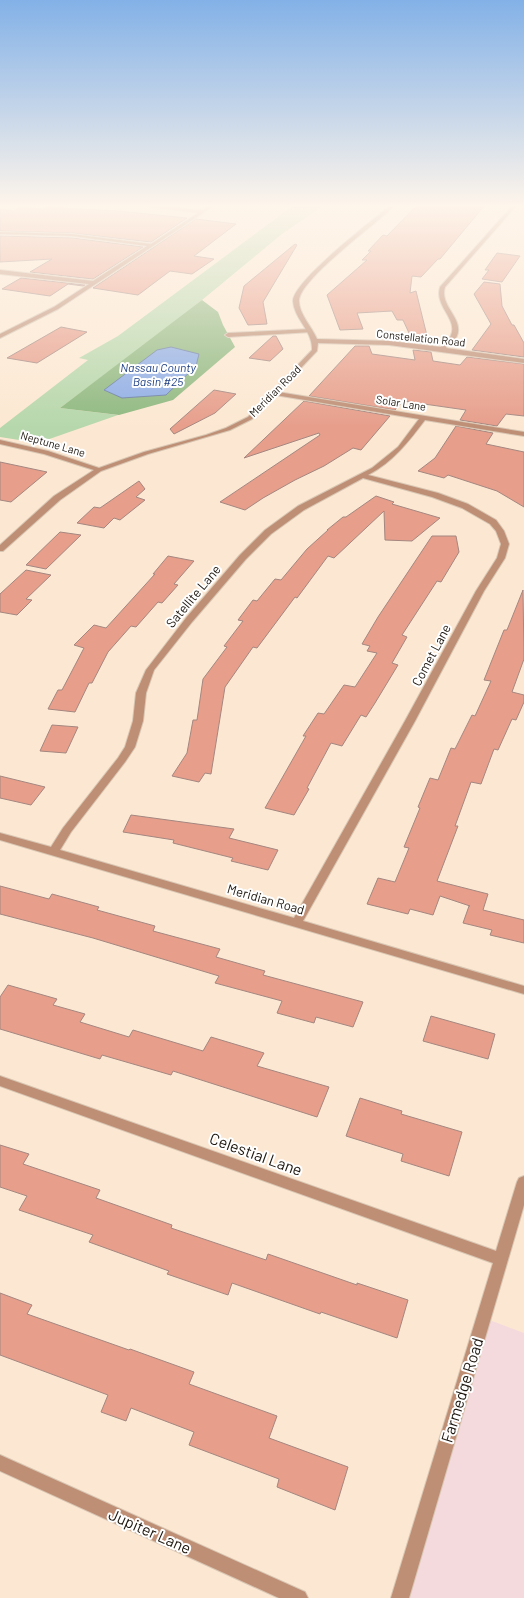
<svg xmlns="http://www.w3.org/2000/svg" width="524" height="1598" font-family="Barlow,sans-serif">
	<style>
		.education { fill: #f5dadd }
		.green { fill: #b6d7ab }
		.forest { fill: #8eb87f }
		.water { fill: #8cace6; stroke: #6b7fa5 }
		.building { fill: #e79e8b; stroke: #a48780 }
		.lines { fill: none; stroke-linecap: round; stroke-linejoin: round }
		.service-casing { stroke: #d8c6b3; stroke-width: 2 }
		.minor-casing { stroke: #d8c6b3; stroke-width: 2 }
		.service { fill: #be8e75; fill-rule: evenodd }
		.minor { fill: #be8e75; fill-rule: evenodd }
		.labels { text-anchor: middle; stroke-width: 4; stroke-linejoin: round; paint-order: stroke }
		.far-street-label { font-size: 11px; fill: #1d160e; stroke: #fff }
		.far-water-label { font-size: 12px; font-style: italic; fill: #1d3e83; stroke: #fff }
		.street-label { font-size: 13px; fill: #1d160e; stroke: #fff }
		.near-street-label { font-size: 16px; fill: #1d160e; stroke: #fff }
	</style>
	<rect width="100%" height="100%" fill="#fce8d2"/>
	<polygon class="education" points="487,1319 524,1333 524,1598 406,1598"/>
	<polygon class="green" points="294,205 324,205 282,234 179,319 60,408 118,415 38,443 0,437 0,428 88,360 79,358 118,336"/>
	<polygon class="forest" points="202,300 218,312 223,325 235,347 173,400 119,415 60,408"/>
	<polygon class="water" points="171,347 199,354 196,366 166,395 122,398 104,390 157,350"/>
	<g class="building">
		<polygon points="417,205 485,205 440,259 438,259 421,277 412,276 410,293 416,291 429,344 411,342 409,333 403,320 397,320 392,311 357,313 363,329 340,330 327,295 367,260 362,260 371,251 368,251 383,235 387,236"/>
		<polygon points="21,207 44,209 46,207 119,211 187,218 151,242 72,233 0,231 0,209 14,211"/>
		<polygon points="196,219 236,224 194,256 214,259 192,274 170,271 138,295 93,288"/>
		<polygon points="0,236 72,238 143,247 93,279 30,272 52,259 0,262"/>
		<polygon points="295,244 297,245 263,302 267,324 248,325 239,308 244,286"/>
		<polygon points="497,253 520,256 502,282 482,279 489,270 485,270"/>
		<polygon points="21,278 85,285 83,286 68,284 50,296 2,289"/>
		<polygon points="484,282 500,284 502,306 512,325 514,325 524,343 524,357 472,350 491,324 474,294"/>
		<polygon points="61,327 87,332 37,363 7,358"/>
		<polygon points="273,336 276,336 283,349 270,361 249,358"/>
		<polygon points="355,346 369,346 372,354 415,360 413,350 431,352 433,361 460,365 467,357 524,364 524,416 506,414 497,426 460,420 466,410 403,401 395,410 309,396"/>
		<polygon points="214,390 236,394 215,413 174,434 170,429"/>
		<polygon points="304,401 390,416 361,450 353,448 324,466 295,480 263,498 245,510 220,502 320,435 319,433 244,458"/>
		<polygon points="456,426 493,433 486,444 524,452 524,507 497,491 448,475 444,478 418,471 435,458"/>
		<polygon points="0,462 47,472 11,502 0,500"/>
		<polygon points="139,481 145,489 136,497 145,500 120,520 114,518 104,528 77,523 94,507 100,508"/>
		<polygon points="376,496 394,502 392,504 440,518 412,541 385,540 384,511 334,558 328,556 297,598 295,597 257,648 253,647 225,687 211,774 205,773 199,782 172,776 187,753 193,720 197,720 203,679 227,647 224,646 243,621 238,620 253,600 257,601 275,579 281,580 307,549 328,530 327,530 343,517 346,517"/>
		<polygon points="60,532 81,535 46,569 26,565"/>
		<polygon points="432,536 456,536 459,552 441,582 437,581 402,635 407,637 392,663 398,665 375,703 366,717 361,715 342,746 331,743 307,788 309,789 294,815 265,808 306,736 303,736 318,713 324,714 344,685 355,687 377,653 367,651 370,646 362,644 378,617"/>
		<polygon points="168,556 194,561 174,584 178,585 162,603 158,602 136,627 131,626 108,652 92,683 89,683 75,712 48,709 58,690 62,690 84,648 74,645 94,625 106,628 155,574 153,574"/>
		<polygon points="26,570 51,575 26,599 32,600 17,615 0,612 0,594"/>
		<polygon points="523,590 524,659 512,692 524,695 524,702 516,720 512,719 498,750 494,749 481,784 471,782 455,826 458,826 437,881 488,894 483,910 524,920 524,943 490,935 492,930 463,923 469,906 470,906 440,896 433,915 410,909 408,914 367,904 378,878 395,882 409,848 404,847 420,808 418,807 430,778 438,780 451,748 455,749 472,715 475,716 491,681 484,680 504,630 507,630"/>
		<polygon points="52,725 78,727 66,753 40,751"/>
		<polygon points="0,776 45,787 31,805 0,798"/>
		<polygon points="131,815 234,829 229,838 278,850 268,870 231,861 233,858 173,843 174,840 123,832"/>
		<polygon points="0,886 49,899 52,894 99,907 97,910 155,926 153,931 220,949 216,957 265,971 263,975 363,1002 353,1027 316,1017 314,1023 277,1013 282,1001 215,983 219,976 93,938 0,914"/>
		<polygon points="8,985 57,999 53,1005 85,1014 80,1022 129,1037 133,1030 203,1051 211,1037 264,1053 257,1066 329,1087 317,1117 173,1071 171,1075 102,1055 100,1059 0,1029 0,997"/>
		<polygon points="431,1016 495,1034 488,1059 423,1041"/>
		<polygon points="360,1098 402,1111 401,1114 462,1132 449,1176 401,1161 403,1154 346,1136"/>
		<polygon points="0,1145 29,1154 23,1164 100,1190 96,1198 172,1225 171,1228 266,1260 268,1254 357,1285 357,1283 408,1300 397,1338 321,1312 320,1314 232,1283 228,1295 167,1274 169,1271 89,1242 93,1235 19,1210 27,1196 0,1187"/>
		<polygon points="0,1293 32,1305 27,1314 129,1350 130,1349 194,1372 189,1384 277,1416 269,1438 348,1467 335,1510 277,1487 279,1479 189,1445 194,1432 131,1408 126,1421 101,1412 108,1395 0,1355"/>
	</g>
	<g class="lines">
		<g class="service-casing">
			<polygon id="service" points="310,329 312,330 312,332 228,337 225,335 228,333"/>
		</g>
		<g class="minor-casing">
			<g id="minor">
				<path d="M134 205C154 202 178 209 199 210 205 211 209 204 215 205L58 309 0 338V334L54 307 89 284 0 274V270L93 281 147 246 72 236 0 234V232L72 234 151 244 198 213Z"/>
				<path d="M391 205H395C378 223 299 279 299 301 299 314 312 327 317 339L389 341 441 347C444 344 450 339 451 335 458 319 434 306 440 287L513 205H517L445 287C439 306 464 318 457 336 455 340 449 344 446 348L524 359V363L389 345 318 343 317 351 278 392 524 432V436L425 420C409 441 393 462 368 475L438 493 468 504 496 520 504 531 509 544 505 558 484 591 415 721 303 921 524 986V994L0 840V833L51 847 63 828 118 758 125 747 133 721 136 693 146 670 186 618 240 555 265 530 298 506 372 468 398 447 419 419 275 395 252 419 230 430 148 454 101 471 60 500 3 551H0V545L54 496 94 470 44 454 0 444V440L48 451 99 468 144 452 206 435 226 428 248 417 312 350C313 331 294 319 293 301 293 281 373 220 391 205ZM363 478 432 497 462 508 490 524 496 531 501 544 497 558 476 591 405 721 294 918 60 850 71 832 125 762 135 747 143 721 146 693 154 670 192 622 246 559 271 534 304 510Z"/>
				<polygon points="0,1076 496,1251 517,1182 519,1178 524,1176 524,1205 409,1598 391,1598 493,1263 0,1086"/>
				<polygon points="0,1455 305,1592 308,1598 279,1598 0,1471"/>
			</g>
		</g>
		<use href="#service" class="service"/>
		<use href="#minor" class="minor"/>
	</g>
	<linearGradient id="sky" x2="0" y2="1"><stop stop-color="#83b1e7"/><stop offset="0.48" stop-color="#fef5eb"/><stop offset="1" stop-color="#fef5eb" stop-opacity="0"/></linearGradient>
	<rect width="524" height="428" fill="url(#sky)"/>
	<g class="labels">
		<g class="far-street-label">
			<text transform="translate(421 338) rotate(6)" y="4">Constellation Road</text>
			<text transform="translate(275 391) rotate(-45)" y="4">Meridian Road</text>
			<text transform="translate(401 403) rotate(9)" y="4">Solar Lane</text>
			<text transform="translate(53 444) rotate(16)" y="4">Neptune Lane</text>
		</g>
		<g class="far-water-label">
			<text x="158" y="372">Nassau County<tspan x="158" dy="14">Basin #25</tspan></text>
		</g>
		<g class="street-label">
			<text transform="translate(193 596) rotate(-50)" y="5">Satellite Lane</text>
			<text transform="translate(431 655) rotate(-62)" y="5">Comet Lane</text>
			<text transform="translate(266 899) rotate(16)" y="5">Meridian Road</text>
		</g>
		<g class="near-street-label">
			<text transform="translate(256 1154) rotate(20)" y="6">Celestial Lane</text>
			<text transform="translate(462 1390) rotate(-73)" y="6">Farmedge Road</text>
			<text transform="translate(150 1531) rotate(24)" y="6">Jupiter Lane</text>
		</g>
	</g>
</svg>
